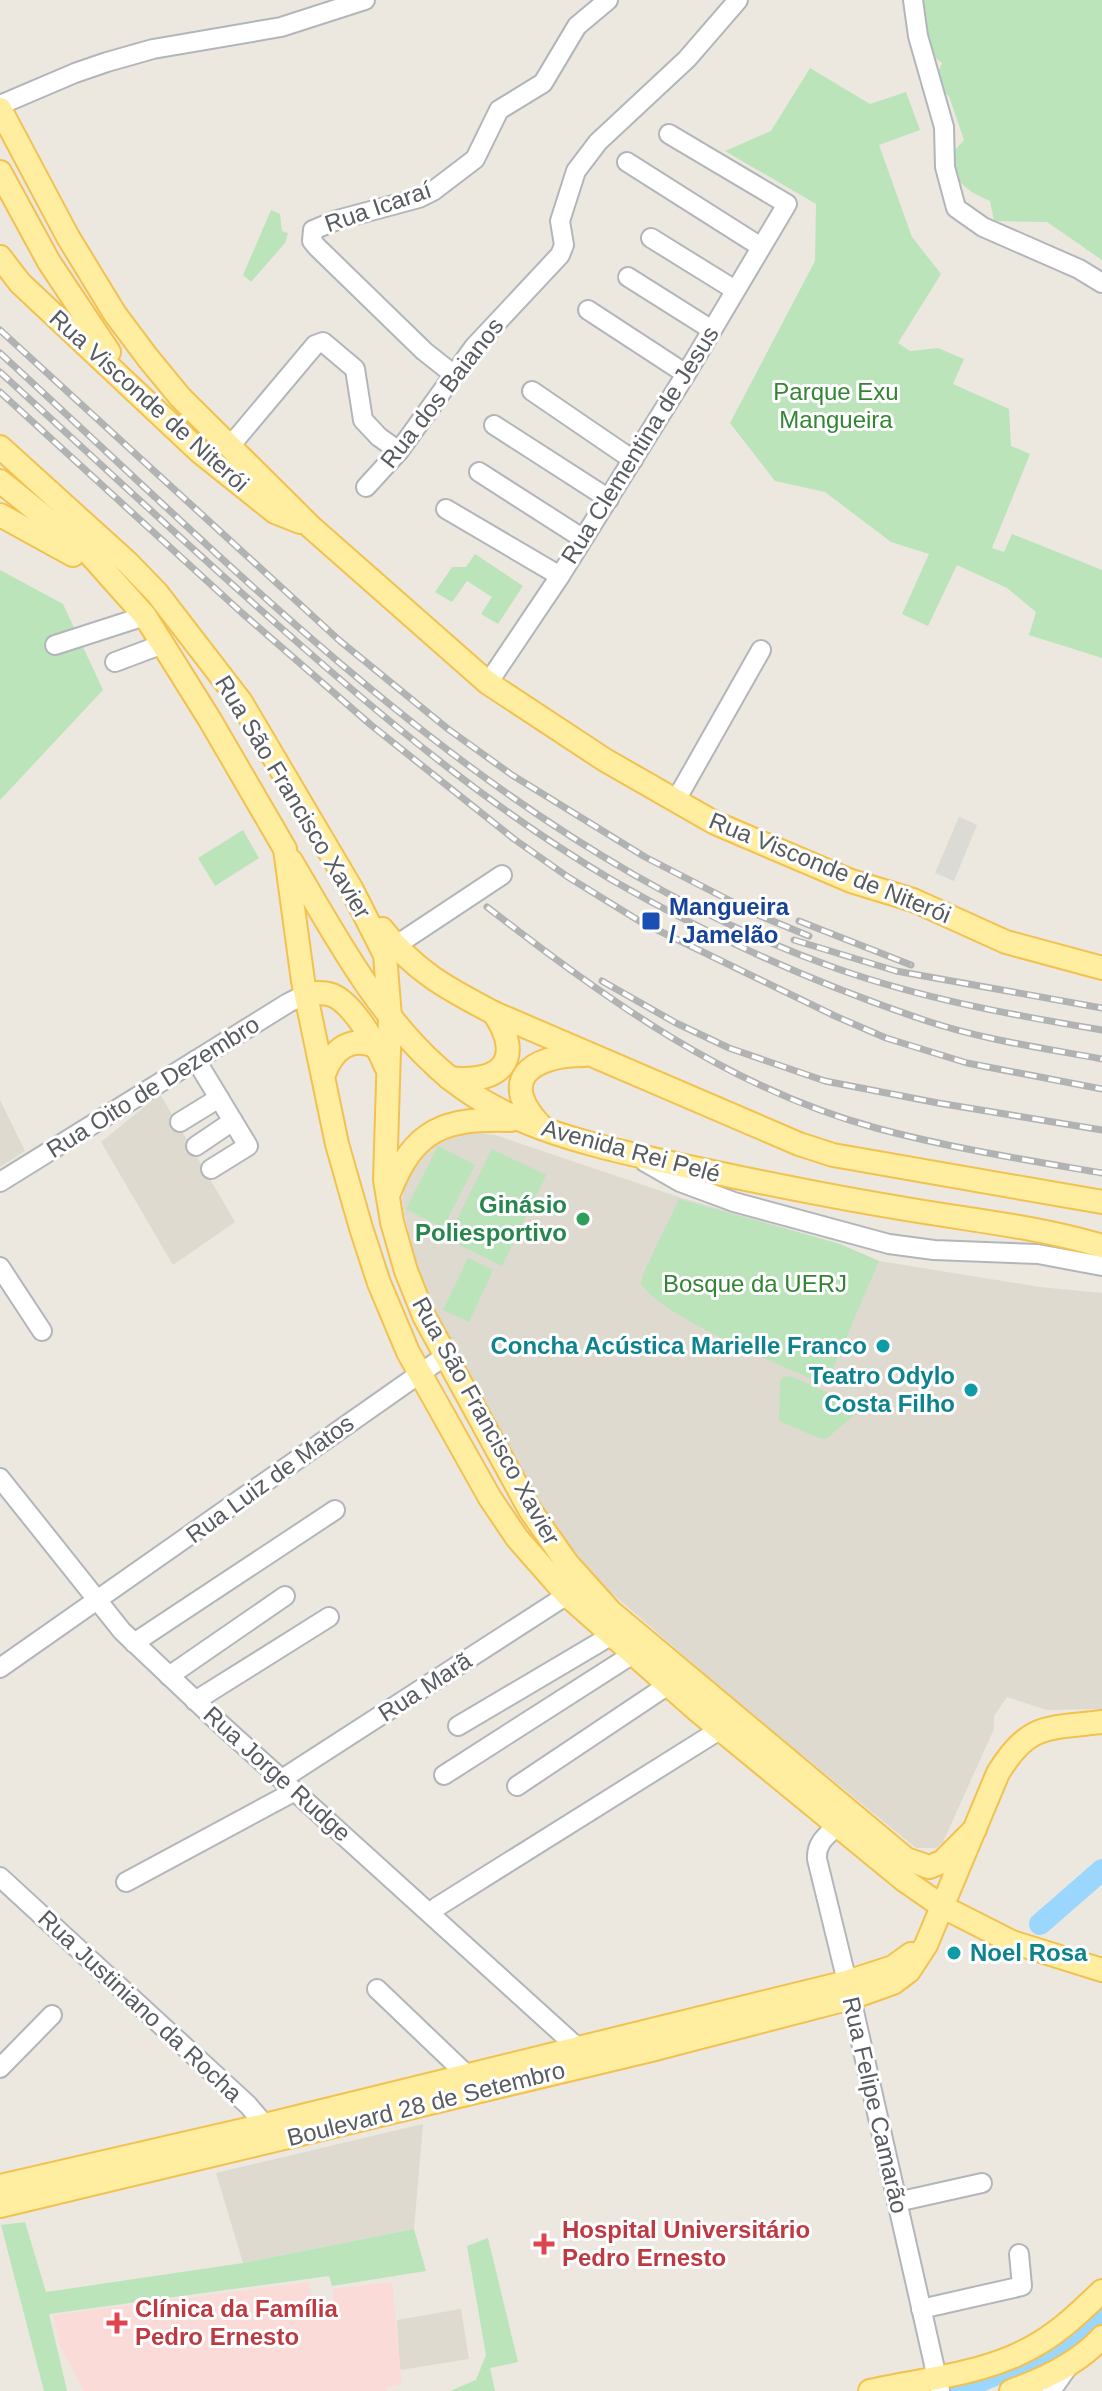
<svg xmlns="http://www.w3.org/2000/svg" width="1102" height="2391" font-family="Arial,sans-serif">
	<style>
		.industrial { fill: #dcdad4 }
		.education { fill: #dedad0 }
		.medical { fill: #fbdbd8 }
		.green { fill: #bbe4ba }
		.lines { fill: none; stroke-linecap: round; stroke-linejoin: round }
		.river { stroke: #9bd6ff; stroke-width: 22 }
		.minor-casing { stroke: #b2b6ba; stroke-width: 22 }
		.major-casing { stroke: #f3c150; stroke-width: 26 }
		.minor { stroke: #fff; stroke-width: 18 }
		.major { stroke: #ffeda0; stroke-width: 22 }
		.rail-casing { stroke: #b1b2b2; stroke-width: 7 }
		.rail { stroke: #fff; stroke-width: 4; stroke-dasharray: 12; stroke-linecap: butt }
		.transit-dot { fill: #1a4fb4; stroke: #fff; stroke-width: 3 }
		.leisure-dot { fill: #2e9e5b; stroke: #fff; stroke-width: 3 }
		.culture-dot { fill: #0f9aa8; stroke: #fff; stroke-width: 3 }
		.health-dot { fill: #e0444e; stroke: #fff; stroke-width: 3 }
		.labels { text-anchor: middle; stroke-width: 6; stroke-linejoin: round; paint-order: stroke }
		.street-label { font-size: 24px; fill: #585c60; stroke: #fff }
		.park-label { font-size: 24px; fill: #338534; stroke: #fff }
		.transit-label { font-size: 24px; font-weight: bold; fill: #164399; stroke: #fff; text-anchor: start }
		.leisure-label { font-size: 24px; font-weight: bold; fill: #27864d; stroke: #fff; text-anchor: end }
		.culture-label { font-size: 24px; font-weight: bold; fill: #0d838f; stroke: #fff; text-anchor: end }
		.health-label { font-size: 24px; font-weight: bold; fill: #be3a42; stroke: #fff; text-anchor: start }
	</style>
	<rect width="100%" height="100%" fill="#ece8df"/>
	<polygon class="industrial" points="959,817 977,825 954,881 935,873"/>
	<g class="education">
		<polygon points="160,1094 235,1222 173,1265 101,1142"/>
		<polygon points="0,1100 25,1151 0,1167"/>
		<polygon points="466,1132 495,1135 682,1198 840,1244 879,1261 1040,1287 1102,1293 1102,1709 1047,1710 1007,1697 994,1716 994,1729 943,1842 936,1848 916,1848 735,1700 607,1589 571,1548 541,1504 423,1289 405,1218 402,1202 404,1187 413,1165 426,1150 443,1139"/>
		<polygon points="423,2124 414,2229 243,2263 216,2173"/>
		<polygon points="461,2309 469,2359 400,2370 397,2320"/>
	</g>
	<polygon class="medical" points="309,2282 312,2314 335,2310 332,2289 392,2282 402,2384 386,2388 387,2391 84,2391 60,2346 53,2315"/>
	<g class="green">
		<path d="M921 0H1102V260L1047 222 994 221 990 201C970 192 958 185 949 164L955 150 964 140 949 96 933 85 942 63 926 51V11Z"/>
		<polygon points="810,68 870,104 906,92 920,130 879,145 912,237 941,274 898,343 910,351 938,348 964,359 953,384 1009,409 1011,446 1030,454 992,548 1004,552 1012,534 1102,570 1102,658 1029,635 1036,612 1007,588 957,565 928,626 902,614 929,554 891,542 825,492 775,481 730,423 815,261 816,204 725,151 771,131"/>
		<polygon points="271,210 280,214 282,231 288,233 285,243 251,282 243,275"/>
		<polygon points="475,554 523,586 498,624 481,614 492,597 467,581 452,602 435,592 452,567 466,567"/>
		<polygon points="0,570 63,604 103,690 0,800"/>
		<polygon points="243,830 259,858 215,886 198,858"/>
		<polygon points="438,1146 475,1165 443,1228 406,1209"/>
		<polygon points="492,1149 546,1175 502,1266 447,1239"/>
		<path d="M679 1199 840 1244 879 1261 826 1385C785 1368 663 1317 641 1284L644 1272Z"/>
		<polygon points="468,1258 493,1270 469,1322 443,1310"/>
		<polygon points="791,1376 850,1403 854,1408 853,1416 827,1438 821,1439 779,1421 780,1382 783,1377"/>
		<polygon points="25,2222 46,2292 243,2263 414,2229 426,2271 332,2286 329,2276 49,2314 67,2391 44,2391 1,2225"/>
		<polygon points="488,2238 518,2362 490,2368 495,2391 450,2391 476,2380 486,2355 467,2246"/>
	</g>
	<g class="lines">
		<g class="river">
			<polyline points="1040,1924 1102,1870"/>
			<path d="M957 2390C1009 2369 1062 2353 1102 2313"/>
		</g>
		<g class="minor-casing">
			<g id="minor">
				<polyline points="913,0 918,36 944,127 945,167 956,208 983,227 1079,269 1102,283"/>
				<polyline points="0,105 75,73 107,62 153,49 281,27 365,0"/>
				<polyline points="627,162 761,247"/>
				<polyline points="651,238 735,290"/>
				<polyline points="628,277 712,330"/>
				<polyline points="588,310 686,374"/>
				<polyline points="453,374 424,351 317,247 312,241 313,230 337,220 419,198 433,191 475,159 499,110 543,83 577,26 608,0"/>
				<polyline points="532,391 633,460"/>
				<polyline points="494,425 609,499"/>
				<polyline points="231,445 315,345 323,342 355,369 363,420 379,437 399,451"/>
				<polyline points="479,472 582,538"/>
				<polyline points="366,487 399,451 474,347 560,255 564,245 560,221 576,171 598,142 687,59 738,0"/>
				<polyline points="446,509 560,576"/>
				<polyline points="55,645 145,616"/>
				<polyline points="115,662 163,644"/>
				<polyline points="488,683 560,576 686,374 787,204 669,134"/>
				<polyline points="676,800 761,650"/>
				<polyline points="395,946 502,875"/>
				<polyline points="196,1060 248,1146 211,1169"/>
				<polyline points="180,1122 219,1098"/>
				<polyline points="196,1146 233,1121"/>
				<polyline points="645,1162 680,1182 734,1202 889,1244 934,1250 1038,1254 1102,1266"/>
				<polyline points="0,1182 288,1003 306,994"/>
				<polyline points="0,1267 42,1331"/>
				<polyline points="0,1478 122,1631 215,1719 578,2048"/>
				<polyline points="134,1643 335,1510"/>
				<polyline points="0,1668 445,1356"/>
				<polyline points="169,1676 285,1596"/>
				<polyline points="195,1701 329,1617"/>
				<polyline points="458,1726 612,1635"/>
				<polyline points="444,1775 633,1654"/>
				<polyline points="282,1779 567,1595"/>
				<polyline points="517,1786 668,1685"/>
				<path d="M837 1826C826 1836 816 1843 817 1859L851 1998 940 2391"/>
				<polyline points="0,1877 248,2105 265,2125 265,2135"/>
				<polyline points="126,1882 295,1791"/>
				<polyline points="437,1907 721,1729"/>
				<polyline points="377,1989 467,2075 471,2085"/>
				<polyline points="0,2068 52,2015"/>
				<polyline points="897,2202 982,2183"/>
				<polyline points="921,2309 1022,2286 1019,2254"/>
				<polyline points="1051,2391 1070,2364"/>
			</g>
		</g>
		<g class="major-casing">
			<g id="major">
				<polyline points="0,109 68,237 115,314 148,358 180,397 311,527 488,683 605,760 715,823 851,881 913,900 1006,942 1102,968"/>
				<polyline points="0,172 49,262 109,352"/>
				<polyline points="0,257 20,283 200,452 275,512 300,522"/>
				<polyline points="0,447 128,563 157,593 241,702 351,888 385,955 390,1017 385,1180 392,1222 406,1271 424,1316 530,1510 567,1563 611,1612 906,1859 929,1867 942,1862 975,1829"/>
				<polyline points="0,481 88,552 145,616 210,720 285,849 303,981 337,1144 361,1228 379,1283 408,1352 490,1498 517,1538 567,1595 698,1711 904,1880 943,1907 1012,1942 1102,1970"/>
				<polyline points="0,515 73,555"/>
				<path d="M291 861C334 933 374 1010 437 1067 497 1123 579 1142 657 1160 743 1179 830 1197 918 1211 979 1221 1043 1228 1102 1246"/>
				<path d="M382 929C414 971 448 989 494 1013L799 1144 833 1155 1102 1202"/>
				<path d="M306 994C315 993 324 992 332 995 353 1003 378 1047 386 1067"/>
				<path d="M324 1074C333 1049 351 1035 377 1047"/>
				<path d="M449 1078C501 1084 525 1060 494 1013"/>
				<path d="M543 1128C496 1081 530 1055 584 1055"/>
				<path d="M389 1193C414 1128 445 1118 511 1120"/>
				<polyline points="0,2186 265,2125 847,1982 893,1967 911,1954"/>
				<path d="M0 2206 651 2050 851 1998 893 1983 909 1971 926 1945 998 1773C1029 1722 1048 1729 1102 1722"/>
				<path d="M870 2391C928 2378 990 2374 1041 2342 1064 2328 1083 2309 1102 2291"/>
				<path d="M1011 2391C1044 2379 1079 2363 1102 2337"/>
			</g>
		</g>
		<use href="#minor" class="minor"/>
		<use href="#major" class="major"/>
		<g class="rail-casing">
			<g id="rail">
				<polyline points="0,330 340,641 448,729 512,775 645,857 758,915 809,936"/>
				<path d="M0 353C254 585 505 852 838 969 924 999 1012 1015 1102 1030"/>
				<path d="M0 372C93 457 185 543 280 627 384 719 492 809 612 880 711 937 819 985 927 1021 984 1040 1043 1048 1102 1059"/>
				<polyline points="0,392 242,613 371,725 514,839 568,877 641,922 835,1016 886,1038 967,1063 1102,1089"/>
				<path d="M487 907C608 1000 726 1087 876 1128 950 1148 1026 1160 1102 1173"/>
				<polyline points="799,921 911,965"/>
				<polyline points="794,940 896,971 1102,1008"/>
				<polyline points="602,981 676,1023 729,1048 825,1081 938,1103 1102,1130"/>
			</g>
		</g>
		<use href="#rail" class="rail"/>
	</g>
	<rect class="transit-dot" x="641" y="911" width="20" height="20" rx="4"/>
	<circle class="leisure-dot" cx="583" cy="1219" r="8"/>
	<g class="culture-dot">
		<circle cx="883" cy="1346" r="8"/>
		<circle cx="971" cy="1390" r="8"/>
		<circle cx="954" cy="1953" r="8"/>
	</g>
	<g class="health-dot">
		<path d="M540 2232h8v8h8v8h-8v8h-8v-8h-8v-8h8z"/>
		<path d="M113 2311h8v8h8v8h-8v8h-8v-8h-8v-8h8z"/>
	</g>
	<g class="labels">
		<g class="street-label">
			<text transform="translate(378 207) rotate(-19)" y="8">Rua Icaraí</text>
			<text transform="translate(442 393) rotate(-52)" y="8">Rua dos Baianos</text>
			<text transform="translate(149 401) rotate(42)" y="8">Rua Visconde de Niterói</text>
			<text transform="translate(640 445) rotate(-58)" y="8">Rua Clementina de Jesus</text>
			<text transform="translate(293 797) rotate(59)" y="8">Rua São Francisco Xavier</text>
			<text transform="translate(830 868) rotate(22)" y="8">Rua Visconde de Niterói</text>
			<text transform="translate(153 1087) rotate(-32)" y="8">Rua Oito de Dezembro</text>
			<text transform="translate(631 1151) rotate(15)" y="8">Avenida Rei Pelé</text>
			<text transform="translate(486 1421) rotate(61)" y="8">Rua São Francisco Xavier</text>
			<text transform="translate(270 1479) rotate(-36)" y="8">Rua Luiz de Matos</text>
			<text transform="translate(425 1687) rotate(-33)" y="8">Rua Marã</text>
			<text transform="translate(277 1774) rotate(42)" y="8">Rua Jorge Rudge</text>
			<text transform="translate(140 2006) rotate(43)" y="8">Rua Justiniano da Rocha</text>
			<text transform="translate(426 2104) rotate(-14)" y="8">Boulevard 28 de Setembro</text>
			<text transform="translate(875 2105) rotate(77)" y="8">Rua Felipe Camarão</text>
		</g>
		<g class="park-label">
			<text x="836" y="400">Parque Exu<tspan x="836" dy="28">Mangueira</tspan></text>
			<text x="755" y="1292">Bosque da UERJ</text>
		</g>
		<g class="transit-label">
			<text x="669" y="915">Mangueira<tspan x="669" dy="28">/ Jamelão</tspan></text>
		</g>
		<g class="leisure-label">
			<text x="567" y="1213">Ginásio<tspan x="567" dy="28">Poliesportivo</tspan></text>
		</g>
		<g class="culture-label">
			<text x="867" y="1354">Concha Acústica Marielle Franco</text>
			<text x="955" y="1384">Teatro Odylo<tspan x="955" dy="28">Costa Filho</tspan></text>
			<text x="970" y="1961" text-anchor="start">Noel Rosa</text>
		</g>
		<g class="health-label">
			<text x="562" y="2238">Hospital Universitário<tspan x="562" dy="28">Pedro Ernesto</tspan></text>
			<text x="135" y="2317">Clínica da Família<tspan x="135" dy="28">Pedro Ernesto</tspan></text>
		</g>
	</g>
</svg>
